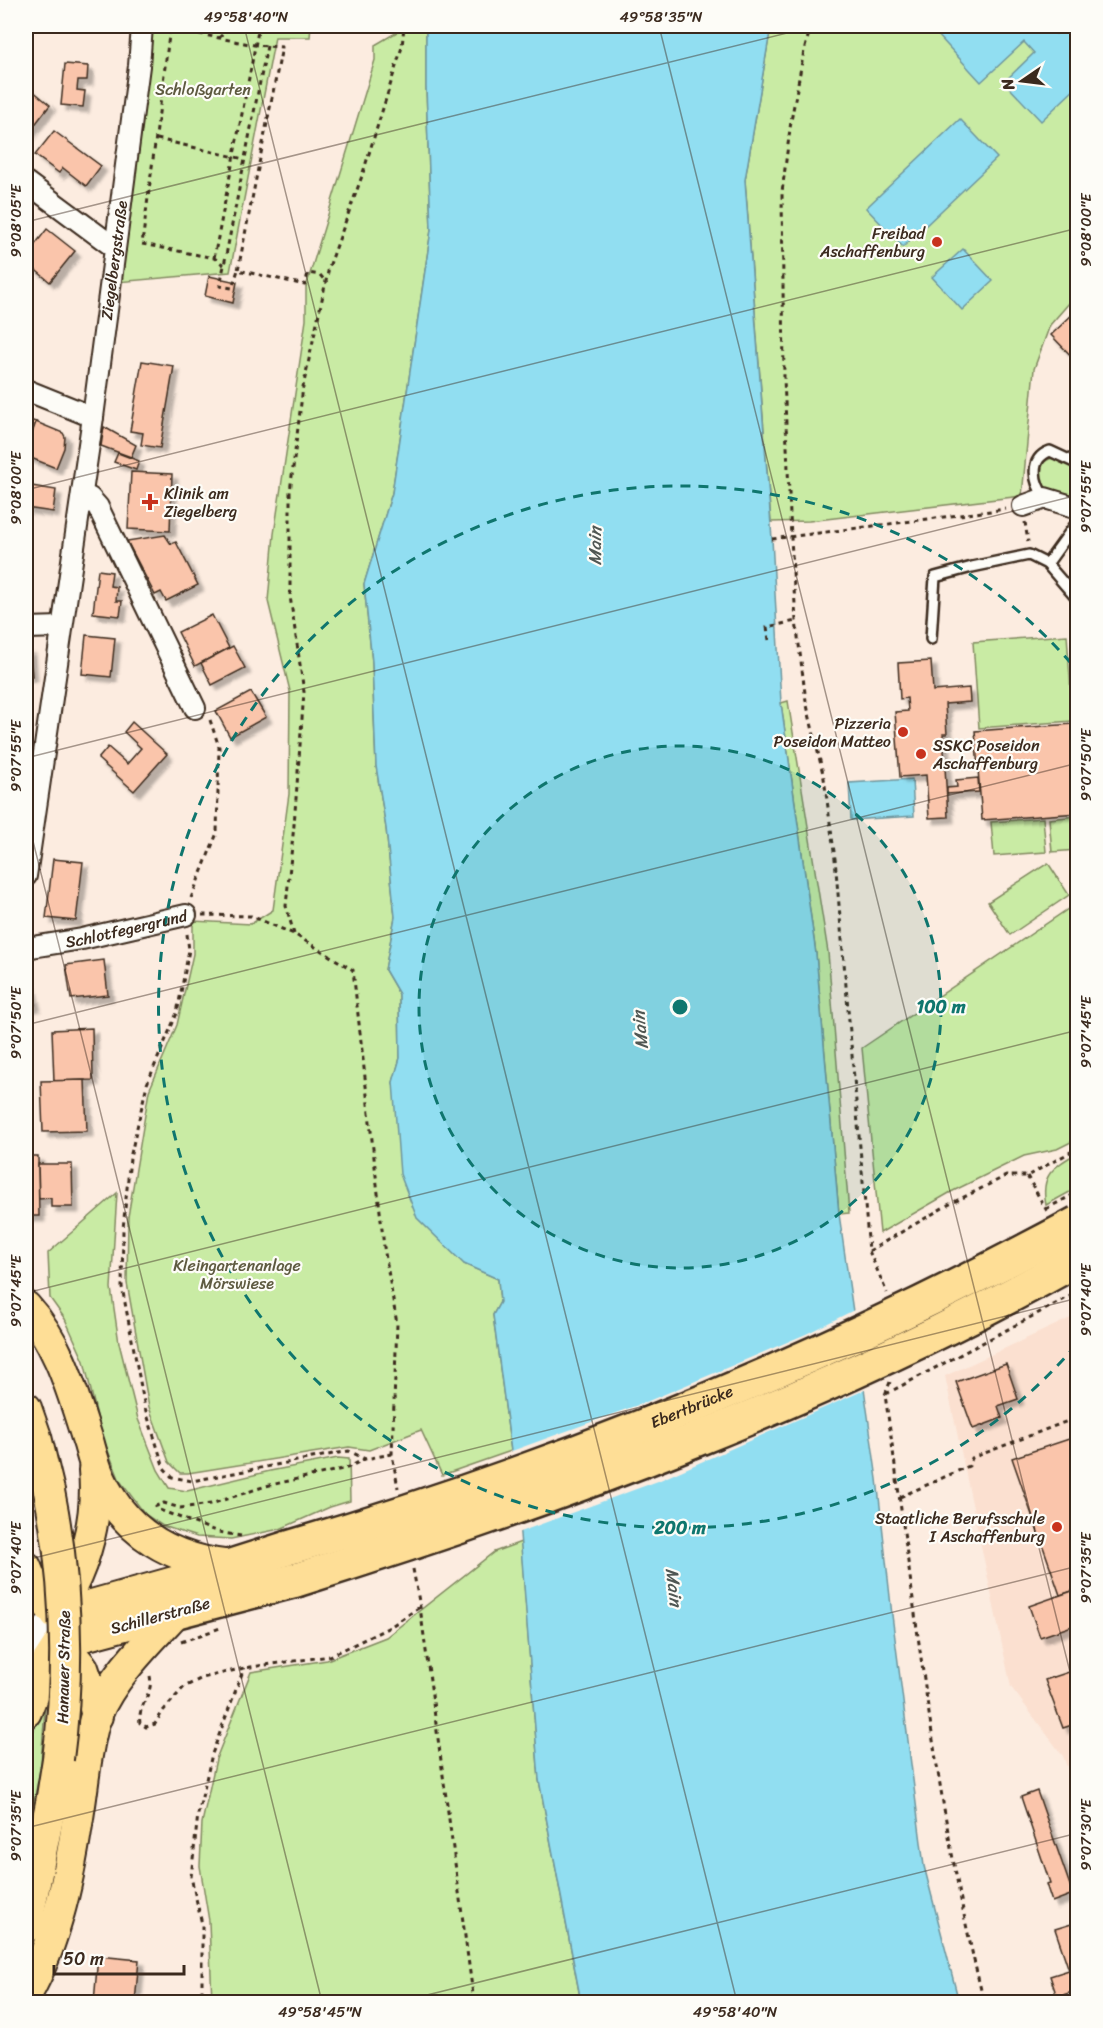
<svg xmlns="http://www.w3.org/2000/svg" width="1103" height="2028" font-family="Sriracha,sans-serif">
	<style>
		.built { fill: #fbe0d0 }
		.green { fill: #c9eba4; stroke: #828a61; stroke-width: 1.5 }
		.water { fill: #91def1; stroke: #6f969d; stroke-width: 1.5 }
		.pier { fill: #fcece0 }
		.building { fill: #fac5ab; stroke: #3b2a1e; stroke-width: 1.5; filter: url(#shadow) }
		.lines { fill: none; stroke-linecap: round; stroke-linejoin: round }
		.lane-casing { stroke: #3b2a1e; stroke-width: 14 }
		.street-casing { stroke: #3b2a1e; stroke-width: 24 }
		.secondary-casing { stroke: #3b2a1e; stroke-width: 32 }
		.primary-casing { stroke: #3b2a1e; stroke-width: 34 }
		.highway-casing { stroke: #3b2a1e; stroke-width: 38 }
		.path { stroke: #3b2a1e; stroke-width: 3; stroke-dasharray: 4.5 4.5; stroke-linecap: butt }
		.lane { stroke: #fdfcf7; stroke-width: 9 }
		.street { stroke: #fdfcf7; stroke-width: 20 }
		.secondary { stroke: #fdfcf7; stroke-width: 27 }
		.primary { stroke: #fede96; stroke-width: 30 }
		.highway { stroke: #fede96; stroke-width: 33 }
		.primary-bridge-casing { stroke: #3b2a1e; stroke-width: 34; stroke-linecap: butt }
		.highway-bridge-casing { stroke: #3b2a1e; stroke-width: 38; stroke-linecap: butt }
		.primary-bridge { stroke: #fede96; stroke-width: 30 }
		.highway-bridge { stroke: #fede96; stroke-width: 33 }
		.ticks { fill: none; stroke: #3b2a1e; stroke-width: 1.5; stroke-opacity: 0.45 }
		.ring { fill: none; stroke: #0f766e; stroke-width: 3; stroke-dasharray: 10 8 }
		.poi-dot { fill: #c8321e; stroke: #fdfcf7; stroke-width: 2 }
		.labels { text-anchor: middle; stroke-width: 4.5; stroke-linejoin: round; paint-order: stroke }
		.park-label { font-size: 16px; fill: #5e5a40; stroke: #fdfcf7 }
		.poi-label { font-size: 16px; fill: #3b2a1e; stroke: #fdfcf7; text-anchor: end }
		.street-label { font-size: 16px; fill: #3b2a1e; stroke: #fdfcf7 }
		.water-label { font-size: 18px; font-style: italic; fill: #505753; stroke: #fdfcf7 }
		.centre { fill: #0f766e; stroke: #fdfcf7; stroke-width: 3 }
		.ring-label { font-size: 18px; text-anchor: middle; font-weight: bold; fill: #0f766e; stroke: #fdfcf7; stroke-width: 4.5; stroke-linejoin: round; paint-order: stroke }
		.neatline { fill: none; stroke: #3b2a1e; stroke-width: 2 }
		.ticks-label { font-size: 15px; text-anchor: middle; fill: #3b2a1e }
	</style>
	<defs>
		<filter id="shadow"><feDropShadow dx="5.5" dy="5.5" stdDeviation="1.5" flood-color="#0004"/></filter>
	</defs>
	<rect width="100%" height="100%" fill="#fcece0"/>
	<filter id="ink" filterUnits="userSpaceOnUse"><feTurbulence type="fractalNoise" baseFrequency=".0167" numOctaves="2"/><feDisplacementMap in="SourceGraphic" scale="12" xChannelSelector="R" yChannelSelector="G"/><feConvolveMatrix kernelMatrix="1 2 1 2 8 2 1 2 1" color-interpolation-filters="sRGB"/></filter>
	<g filter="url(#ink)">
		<polygon class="built" points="1077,1315 1077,1794 1063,1756 1011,1687 945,1376"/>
		<g class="green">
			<polygon points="150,26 311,26 310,37 275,37 230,272 117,282"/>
			<polygon points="405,26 426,26 426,87 431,230 392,493 364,584 372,662 376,766 386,828 395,917 385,970 399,994 400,1058 393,1083 464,1264 498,1279 500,1302 493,1315 511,1451 442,1475 421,1430 369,1450 349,1447 188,1473 180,1473 169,1462 149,1407 127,1283 128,1217 149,1091 177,1025 193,954 193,921 251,924 273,910 289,794 290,691 268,601 274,534 306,320 306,287 375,60 375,45 399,31"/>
			<polygon points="771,26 1077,26 1077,294 1050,325 1034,369 1022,496 809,521 771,522 745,180"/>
			<path d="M1053 458 1061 460 1077 471V502L1047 495C1041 481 1032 463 1053 458Z"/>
			<polygon points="1067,635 1073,721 979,728 973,642"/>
			<polygon points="788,701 828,952 849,1213 839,1214 816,954 781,703"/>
			<polygon points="1077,816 1077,850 1052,852 1049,819"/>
			<polygon points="1043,818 1046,852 994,856 991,822"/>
			<polygon points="1048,863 1069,895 1010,935 988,902"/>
			<polygon points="1077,903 1077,1139 1057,1149 1024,1156 951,1192 880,1233 862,1048"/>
			<path d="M1077 1153V1188L1046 1205C1040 1175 1053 1167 1077 1153Z"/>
			<polygon points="117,1193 111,1288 119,1343 138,1419 158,1470 169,1488 187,1491 270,1471 338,1458 349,1459 350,1501 330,1507 280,1529 231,1539 197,1537 163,1526 145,1514 120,1481 101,1433 84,1361 65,1319 50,1298 48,1253"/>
			<polygon points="521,1542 539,1780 581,2002 212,2002 209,1921 200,1866 202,1823 216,1759 251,1672 327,1660 386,1637 494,1552"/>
			<polygon points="46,1694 41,1764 26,1846 26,1753"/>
		</g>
		<g class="water">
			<polygon points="426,26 771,26 745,180 772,539 781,703 816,954 839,1214 877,1479 892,1615 924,1866 959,2002 581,2002 539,1780 519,1521 511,1451 493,1315 500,1302 498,1279 464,1264 417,1218 400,1174 393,1082 400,1058 399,994 385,970 395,917 386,828 376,766 372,662 364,584 392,493 431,230 426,87"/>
			<polygon points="946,26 1048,26 1056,34 1066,26 1070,26 1077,33 1077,87 1041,121 1004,82 1034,53 1024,42 981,82 937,34"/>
			<polygon points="960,119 997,158 903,247 866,208"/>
			<polygon points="963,249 993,281 962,310 932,277"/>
			<polygon points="912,779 914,816 851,820 849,783"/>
		</g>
		<polygon class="pier" points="856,1309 867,1389 658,1481 517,1533 509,1452 646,1402 806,1334"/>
		<g class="building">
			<polygon points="65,64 88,66 87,80 78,80 77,90 85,91 83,107 61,105"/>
			<polygon points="26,85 50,105 26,136"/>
			<polygon points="54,131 101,166 86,186 63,168 59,173 35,155"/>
			<polygon points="47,229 75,251 50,282 26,262 26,256"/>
			<polygon points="209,276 237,282 233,303 205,296"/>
			<polygon points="1078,309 1078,363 1051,335"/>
			<polygon points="142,361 174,366 160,448 141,445 143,433 130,431"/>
			<polygon points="26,419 36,422 26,450"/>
			<polygon points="36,422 63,433 65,437 64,448 56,468 26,456 26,450"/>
			<polygon points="104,427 136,445 131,457 101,446"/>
			<polygon points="118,453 139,461 136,470 114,462"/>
			<polygon points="131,472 172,474 170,531 128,529"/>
			<polygon points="26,485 56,490 53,512 26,508"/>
			<polygon points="165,535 171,544 176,542 198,585 166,601 161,592 155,595 127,541"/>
			<polygon points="98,570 112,572 110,586 117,587 116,601 122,601 120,616 93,613"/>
			<polygon points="212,615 229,648 195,666 178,632"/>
			<polygon points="86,635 115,638 111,677 82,674"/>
			<polygon points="233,646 245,668 212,685 201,663"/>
			<polygon points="26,649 30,649 32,676 26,676"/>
			<polygon points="931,661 933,691 969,688 970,702 945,704 947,734 943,734 948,817 929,818 926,775 900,777 895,712 908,711 907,698 900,699 898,663"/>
			<polygon points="251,692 266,717 230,737 216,711"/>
			<polygon points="132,722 167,754 134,791 98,759 108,747 127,764 141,748 124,732"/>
			<polygon points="1073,724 1078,783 1078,813 982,820 975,731"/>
			<polygon points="978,778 979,792 947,794 947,788 957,787 956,780"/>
			<polygon points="53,859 83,862 76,921 46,918"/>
			<polygon points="104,960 108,995 71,999 66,965"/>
			<polygon points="27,972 35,1005 26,1007 26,973"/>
			<polygon points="92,1028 93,1080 54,1081 52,1030"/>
			<polygon points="85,1080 87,1131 43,1132 41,1081"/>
			<polygon points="26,1156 38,1156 39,1216 26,1216"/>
			<polygon points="38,1164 72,1164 73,1207 51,1207 51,1198 39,1199"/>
			<polygon points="1006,1364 1018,1399 998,1406 1002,1418 973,1429 956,1382"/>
			<polygon points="1078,1436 1078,1589 1060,1595 1012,1458"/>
			<polygon points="1078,1589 1078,1624 1040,1637 1029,1606"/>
			<polygon points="1078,1669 1078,1723 1063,1728 1045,1680"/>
			<polygon points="1037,1791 1073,1894 1052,1902 1046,1884 1050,1883 1021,1797"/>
			<polygon points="1078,1922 1078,1990 1057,1997 1050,1976 1069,1970 1055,1929"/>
			<polygon points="98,1956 139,1960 135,2002 94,2002"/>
		</g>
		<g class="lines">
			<g class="lane-casing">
				<g id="lane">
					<path d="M1045 498C1034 483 1028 459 1050 451L1078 464"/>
					<polyline points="1078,521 1047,564 1078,600"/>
					<polyline points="931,639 935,577 972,567 1029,555 1047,564"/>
				</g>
			</g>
			<g class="street-casing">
				<g id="street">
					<polyline points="26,182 115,248"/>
					<polyline points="26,390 93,417"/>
					<polyline points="82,494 90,498 98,507 195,708"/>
					<polyline points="1023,506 1045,498 1078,508"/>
					<polyline points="26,628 62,627"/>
					<path id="s1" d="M26 876 93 417 139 66 142 26"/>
					<path id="s2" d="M26 948 82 939 186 915"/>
				</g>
			</g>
			<g class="secondary-casing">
				<polyline id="secondary" points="32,1651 56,1615"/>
			</g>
			<g class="primary-casing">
				<g id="primary">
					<path d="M26 1307C61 1345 73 1396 89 1444 92 1455 95 1467 100 1478 125 1534 173 1560 231 1566"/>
					<polyline points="26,1408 36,1437 49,1491"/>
					<path d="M26 1567C35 1592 49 1609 70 1626"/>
					<path d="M57 1613C84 1569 99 1522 94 1470"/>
					<polyline points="56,1615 224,1568"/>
					<polyline points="61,1642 177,1611"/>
					<polyline points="61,1642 83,1668 91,1692 97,1716"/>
					<polyline points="26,1712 42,1670 72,1624"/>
					<polyline points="26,1927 51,1803 58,1759"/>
					<path d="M26 1995C57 1941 70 1873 79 1811 84 1781 86 1745 96 1716 111 1678 150 1640 177 1611"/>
				</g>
			</g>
			<g class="highway-casing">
				<g id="highway">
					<polyline points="231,1566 288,1548"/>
					<polyline points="177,1611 296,1580"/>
				</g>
			</g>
			<g class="path">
				<polyline points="811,26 804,51 791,121 782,192 784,378 791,538 796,621 806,701 824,778 835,859 869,1251 887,1293"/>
				<polyline points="219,38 230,26"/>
				<polyline points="267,46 220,286 232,288 238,270 305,285 308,273 320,275 327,283"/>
				<polyline points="157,139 244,159"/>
				<polyline points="214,258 259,26"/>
				<polyline points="224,265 214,258 142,244 170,28 254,45 282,47 238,270"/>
				<polyline points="1025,522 1028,542"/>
				<polyline points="772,539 1006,509"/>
				<polyline points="769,640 767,627 796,621"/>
				<polyline points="191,898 217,833 219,747 210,720"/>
				<polyline points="202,915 251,916 294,934 353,970 384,1247 397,1324 392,1454 398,1488"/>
				<polyline points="187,934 189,950 177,1013 147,1084 130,1158 123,1229 122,1287 145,1408 164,1468 172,1477 192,1481 349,1451 365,1459"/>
				<polyline points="294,934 286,906 294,825 304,692 290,596 290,492 303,387 329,267 362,176 402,47 404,26"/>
				<polyline points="1027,1176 1047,1211"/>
				<polyline points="1046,1209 1078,1192"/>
				<polyline points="869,1251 946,1206 1006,1176 1027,1176 1078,1148"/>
				<polyline points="1078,1300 1078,1311"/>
				<path d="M890 1382 885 1395C915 1598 934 1803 984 2002"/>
				<polyline points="886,1394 1078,1292"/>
				<polyline points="900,1497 969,1466 972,1458 1078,1417"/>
				<polyline points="241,1536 218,1532 157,1509 156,1506 164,1503 180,1508 211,1504 266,1486 347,1468 365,1459 392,1454"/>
				<polyline points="413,1569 420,1607 474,2002"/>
				<polyline points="181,1642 220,1628"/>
				<path d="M150 1676C154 1694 137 1706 140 1723L146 1727 155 1724 163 1711 184 1687 202 1678 244 1668 330 1656 390 1627 420 1607"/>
				<polyline points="202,2002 202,1924 191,1877 198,1814 212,1754 244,1668"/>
			</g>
			<use href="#lane" class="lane"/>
			<use href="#street" class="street"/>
			<use href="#secondary" class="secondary"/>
			<use href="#primary" class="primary"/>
			<use href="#highway" class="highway"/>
			<g class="primary-bridge-casing">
				<path id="primary-bridge" d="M49 1491C67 1580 70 1669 58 1759"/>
			</g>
			<g class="highway-bridge-casing">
				<g id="highway-bridge">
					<path id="s3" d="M288 1548C562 1468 826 1359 1078 1223"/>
					<path d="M296 1580C565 1496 831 1397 1078 1259"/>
				</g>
			</g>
			<use href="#primary-bridge" class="primary-bridge"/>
			<use href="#highway-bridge" class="highway-bridge"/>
		</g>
	</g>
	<path class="ticks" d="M244 26 737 2002M659 26 1078 1704M1074 26 1078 40M26 222 815 26M26 490 1078 228M26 758 1078 495M26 813 322 2002M26 1025 1078 763M26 1293 1078 1030M26 1560 1078 1298M26 1828 1078 1566M399 2002 1078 1833"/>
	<circle cx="680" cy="1007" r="261" fill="#0f766e" fill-opacity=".12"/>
	<g class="ring">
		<circle cx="680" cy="1007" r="261"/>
		<path d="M1076 1345A521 521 0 1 1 1076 669"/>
	</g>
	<g class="poi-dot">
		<circle cx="937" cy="242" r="6"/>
		<path d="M147 493h6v6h6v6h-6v6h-6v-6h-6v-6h6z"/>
		<circle cx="903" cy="732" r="6"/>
		<circle cx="921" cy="754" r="6"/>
		<circle cx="1057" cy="1527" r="6"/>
	</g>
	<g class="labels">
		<g class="park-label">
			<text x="203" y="95">Schloßgarten</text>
			<text x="237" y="1271">Kleingartenanlage<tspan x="237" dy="18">Mörswiese</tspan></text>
		</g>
		<g class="poi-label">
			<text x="925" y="239">Freibad<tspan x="925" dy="18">Aschaffenburg</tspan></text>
			<text x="164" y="499" text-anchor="start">Klinik am<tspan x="164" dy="18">Ziegelberg</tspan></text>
			<text x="891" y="729">Pizzeria<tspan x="891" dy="18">Poseidon Matteo</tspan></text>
			<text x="933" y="751" text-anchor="start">SSKC Poseidon<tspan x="933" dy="18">Aschaffenburg</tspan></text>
			<text x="1045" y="1524">Staatliche Berufsschule<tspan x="1045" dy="18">I Aschaffenburg</tspan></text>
		</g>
		<g class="street-label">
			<text dy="6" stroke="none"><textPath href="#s1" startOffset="622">Ziegelbergstraße</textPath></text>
			<text dy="6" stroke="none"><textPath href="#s2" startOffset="102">Schlotfegergrund</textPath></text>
			<text dy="6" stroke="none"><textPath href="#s3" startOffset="428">Ebertbrücke</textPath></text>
			<text transform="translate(160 1615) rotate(-15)" y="6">Schillerstraße</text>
			<text transform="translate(63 1667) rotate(-89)" y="6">Hanauer Straße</text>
		</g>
		<g class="water-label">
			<text transform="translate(595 546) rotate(-90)" y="6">Main</text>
			<text transform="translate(640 1030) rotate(-96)" y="6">Main</text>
			<text transform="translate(674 1587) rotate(83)" y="6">Main</text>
		</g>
	</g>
	<circle cx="680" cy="1007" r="9" class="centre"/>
	<g class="ring-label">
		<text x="941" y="1013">100 m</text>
		<text x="680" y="1534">200 m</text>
	</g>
	<rect width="1103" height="2028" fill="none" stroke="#fdfcf7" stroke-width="66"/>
	<g transform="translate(1022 81) rotate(256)" stroke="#fdfcf7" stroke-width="4.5" paint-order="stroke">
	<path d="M0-4.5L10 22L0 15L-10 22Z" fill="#3b2a1e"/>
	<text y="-9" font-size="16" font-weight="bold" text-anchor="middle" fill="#3b2a1e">N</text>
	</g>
	<path d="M54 1965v9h130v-9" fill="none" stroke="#3b2a1e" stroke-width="3"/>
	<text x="63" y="1965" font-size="18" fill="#3b2a1e" stroke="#fdfcf7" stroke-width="4.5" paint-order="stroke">50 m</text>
	<rect x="33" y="33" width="1037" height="1962" class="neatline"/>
	<g class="ticks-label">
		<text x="246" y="22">49°58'40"N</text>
		<text x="661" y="22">49°58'35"N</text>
		<text transform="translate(16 221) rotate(-90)" y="5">9°08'05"E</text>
		<text transform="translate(1086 230) rotate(-90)" y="5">9°08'00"E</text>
		<text transform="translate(16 488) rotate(-90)" y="5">9°08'00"E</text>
		<text transform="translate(1086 497) rotate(-90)" y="5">9°07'55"E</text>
		<text transform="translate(16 756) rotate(-90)" y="5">9°07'55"E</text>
		<text transform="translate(1086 765) rotate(-90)" y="5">9°07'50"E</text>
		<text transform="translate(16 1023) rotate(-90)" y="5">9°07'50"E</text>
		<text transform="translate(1086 1032) rotate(-90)" y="5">9°07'45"E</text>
		<text transform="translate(16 1291) rotate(-90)" y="5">9°07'45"E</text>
		<text transform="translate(1086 1300) rotate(-90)" y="5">9°07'40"E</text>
		<text transform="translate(16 1558) rotate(-90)" y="5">9°07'40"E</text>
		<text transform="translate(1086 1568) rotate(-90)" y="5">9°07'35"E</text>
		<text transform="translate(16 1826) rotate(-90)" y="5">9°07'35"E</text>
		<text transform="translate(1086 1835) rotate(-90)" y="5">9°07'30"E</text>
		<text x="320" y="2017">49°58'45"N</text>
		<text x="735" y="2017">49°58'40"N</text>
	</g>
</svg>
